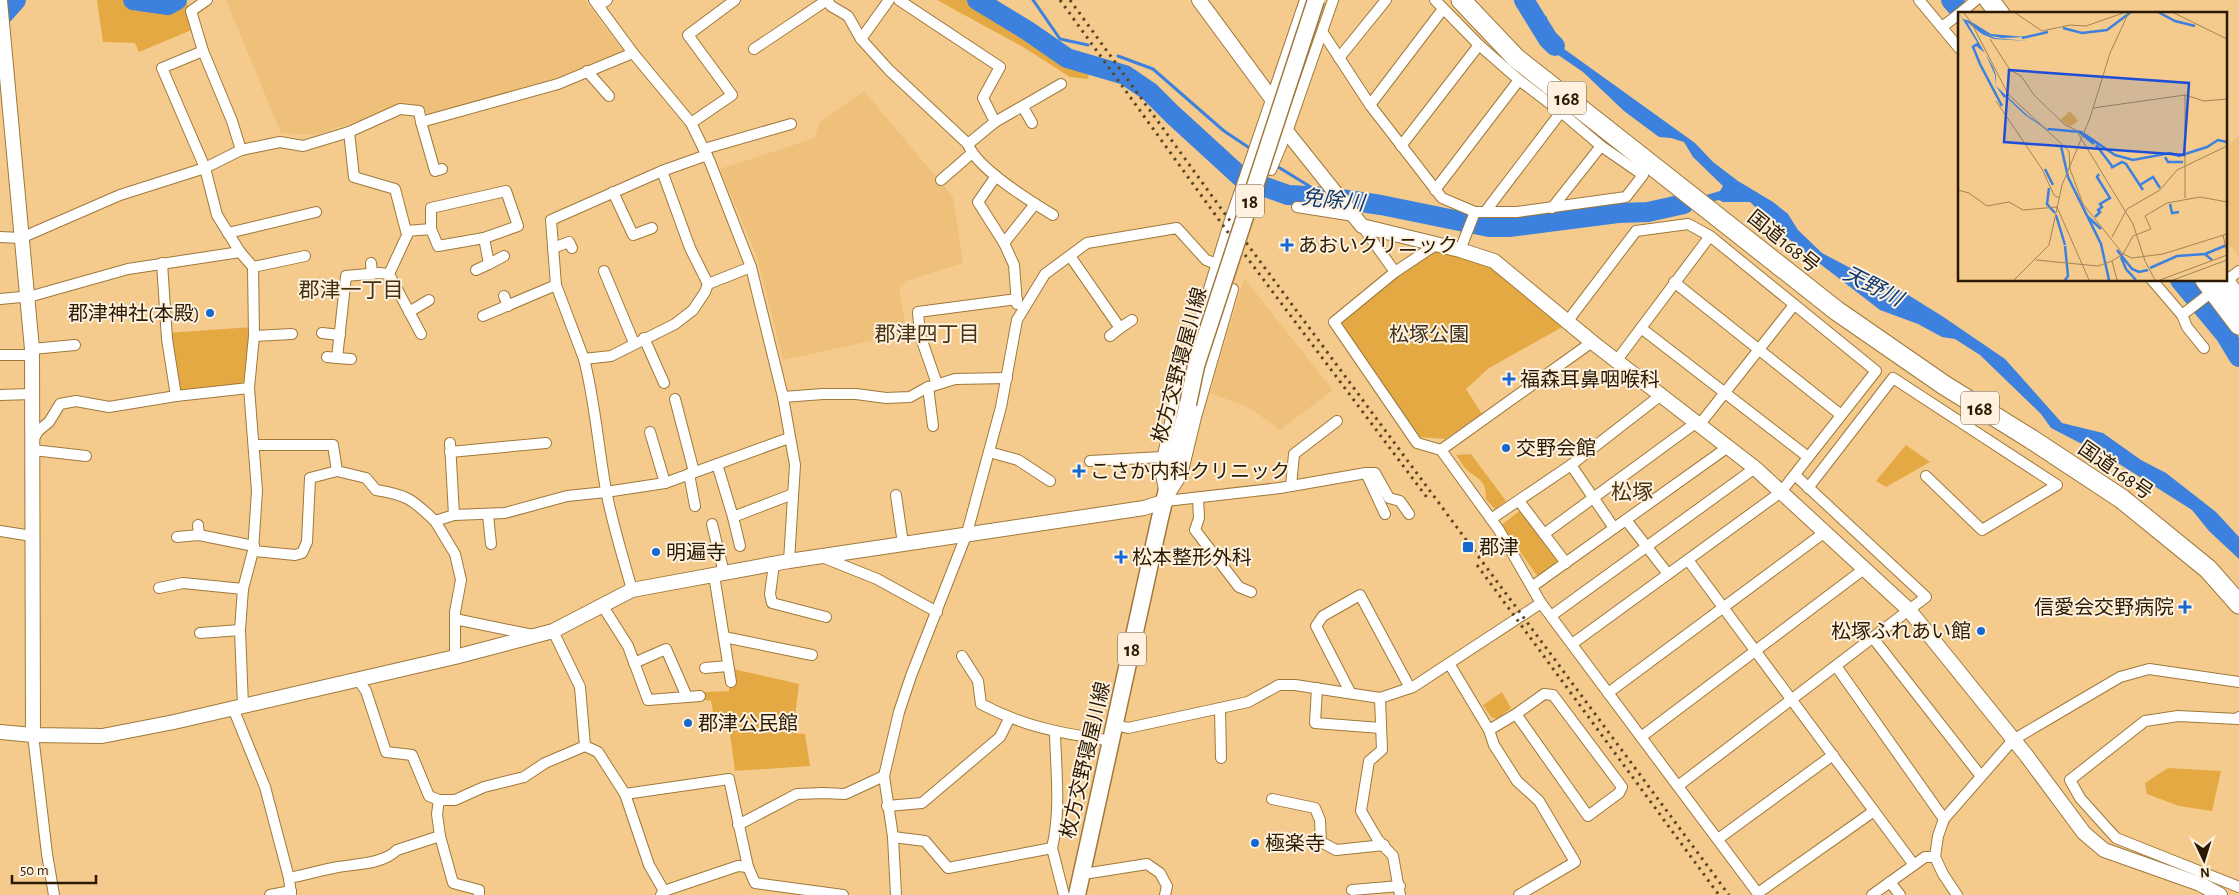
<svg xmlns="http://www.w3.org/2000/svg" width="2239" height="895" font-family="'Alegreya Sans','Noto Sans JP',sans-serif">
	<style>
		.built { fill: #eec07a }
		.green { fill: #e5a943 }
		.water { fill: #3d81df }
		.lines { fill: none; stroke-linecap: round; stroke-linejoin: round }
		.stream { stroke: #3d81df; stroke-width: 3 }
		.river { stroke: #3d81df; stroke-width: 20 }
		.street-casing { stroke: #9f793b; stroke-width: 12 }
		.secondary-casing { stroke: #9f793b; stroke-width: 16 }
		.primary-casing { stroke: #9f793b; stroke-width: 19 }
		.highway-casing { stroke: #9f793b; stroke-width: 21 }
		.street { stroke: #fff; stroke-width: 10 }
		.secondary { stroke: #fff; stroke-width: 14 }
		.primary { stroke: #fff; stroke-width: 16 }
		.highway { stroke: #fff; stroke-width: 19 }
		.rail { stroke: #5b4523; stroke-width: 3; stroke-dasharray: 2.5 5; stroke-linecap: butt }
		.primary-bridge-casing { stroke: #9f793b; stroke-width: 19; stroke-linecap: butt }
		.primary-bridge { stroke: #fff; stroke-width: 16 }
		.poi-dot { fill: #1468d2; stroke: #fef1df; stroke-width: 2 }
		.labels { text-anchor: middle; stroke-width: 4; stroke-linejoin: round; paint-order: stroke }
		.shield { fill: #fef1df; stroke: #695a44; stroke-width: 1 }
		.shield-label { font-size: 19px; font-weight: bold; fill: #291a01 }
		.street-label { font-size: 20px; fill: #291a01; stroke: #fef1df }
		.poi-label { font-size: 20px; fill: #291a01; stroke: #fef1df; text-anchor: start }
		.park-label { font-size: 20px; fill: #3e301c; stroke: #fef1df }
		.water-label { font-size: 21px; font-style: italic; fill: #083772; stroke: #fef1df }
		.neighbourhood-label { font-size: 21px; fill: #463211; stroke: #fef1df }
		.inset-river { fill: none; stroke: #3d81df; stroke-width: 2.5 }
		.inset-road { fill: none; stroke: #a38454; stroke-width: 1 }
		.view { fill: #1d4ed8; fill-opacity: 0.15; stroke: #1d4ed8; stroke-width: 2.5 }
		.inset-edge { fill: none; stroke: #291a01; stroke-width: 2.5 }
	</style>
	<rect width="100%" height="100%" fill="#f4cb8c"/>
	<g class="built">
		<polygon points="226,0 585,0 623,51 554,79 430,114 420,110 399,108 315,135 281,133"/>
		<polygon points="864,91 953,197 963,263 906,281 899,288 907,333 783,360 757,257 720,169 815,138 819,123"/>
		<polygon points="2239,136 2239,257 2225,239 2225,148"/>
		<polygon points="1244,278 1333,390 1280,430 1248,407 1210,393"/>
	</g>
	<g class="green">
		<polygon points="97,0 129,0 136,3 168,7 186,0 194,29 139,52 135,43 103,42"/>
		<polygon points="937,0 972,0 1066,59 1090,66 1088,79 1070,77 1023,47"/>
		<polygon points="1437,249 1496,269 1564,326 1489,368 1466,389 1482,414 1445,439 1418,437 1340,321 1401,273"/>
		<polygon points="252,327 249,388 176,396 167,333"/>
		<polygon points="1906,445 1930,462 1886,487 1876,481"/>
		<path d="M1471 454 1506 501 1495 509 1486 499C1486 481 1481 481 1468 471 1463 467 1460 460 1456 455Z"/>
		<polygon points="1521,510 1558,562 1538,577 1501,525"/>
		<polygon points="733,669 799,684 793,733 805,734 810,766 735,771 730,734 714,718 711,701 705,700 704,692 729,691 729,686 735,685"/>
		<polygon points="1502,692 1511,708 1497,719 1491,717 1483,705"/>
		<polygon points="2168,768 2221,771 2212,811 2179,806 2147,794 2145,783"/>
	</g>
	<path class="water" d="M1547 16V30L1553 41 1695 143 1713 162 1738 181 1773 202 1788 214 1798 230 1822 253 1873 280 1905 293 1942 316 2005 359 2062 423 2103 433 2141 460 2166 473 2216 512 2239 537V559L2209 531 2192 510 2113 460 2051 428 2041 414 1980 355 1955 339 1942 337 1918 324 1880 310 1793 243 1750 202H1723L1719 200C1697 204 1678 212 1655 210L1720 191 1723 186 1693 157 1684 142 1671 138 1659 137 1624 111 1583 72 1548 48 1534 28Z"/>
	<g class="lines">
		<g class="stream">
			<polyline points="1033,0 1060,39 1088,45"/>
			<polyline points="1118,56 1153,69 1224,131 1251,149"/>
			<polyline points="1275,165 1327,197"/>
		</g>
		<g class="river">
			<polyline points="133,0 168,5 177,0"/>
			<polyline points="977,0 1028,31 1067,58 1125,75 1150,92 1172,114 1243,179 1288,195 1327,197 1381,205 1489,227 1509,227 1618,213 1648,212 1684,204"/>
			<polyline points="1524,0 1548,39 1555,46"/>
			<polyline points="1951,0 1963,14"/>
			<polyline points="0,18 16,0"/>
			<polyline points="2180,280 2225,334 2239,357"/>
		</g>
		<g class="street-casing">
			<g id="street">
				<path d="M889 0 861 39 889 70 968 144C976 168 1030 201 1053 215"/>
				<polyline points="899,0 1000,67 983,98 995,122 968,144"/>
				<polyline points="1919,0 1959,48"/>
				<polyline points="598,6 607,0"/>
				<polyline points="1959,14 1976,0"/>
				<polyline points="1942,27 1959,14"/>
				<polyline points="1323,33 1370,105 1442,198 1475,212 1517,212 1626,197 1643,175 1601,146 1561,112 1519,80 1479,45 1435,0"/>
				<polyline points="754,49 827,0 831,6 848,16 861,39"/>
				<polyline points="203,51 191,11 207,0"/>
				<polyline points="633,53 691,123 710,162 751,267 783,397 795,465 789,561"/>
				<polyline points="1339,58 1386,0"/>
				<polyline points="587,71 609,96"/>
				<polyline points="1370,105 1443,9"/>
				<polyline points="1023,107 1032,123"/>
				<polyline points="421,122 435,171 442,169"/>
				<polyline points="995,122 1061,84"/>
				<polyline points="691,123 732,95 688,35 735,0"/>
				<polyline points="349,132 354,177 395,189 406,231 431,229 438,246 484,238 518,226 506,191 431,208 431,229"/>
				<polyline points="1401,146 1479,45"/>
				<polyline points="704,149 791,124"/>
				<polyline points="707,155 662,171 551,220 556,285 584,359 611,356 675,324 693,310 705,292 708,284 751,267"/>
				<polyline points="1257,164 1271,170 1287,132 1333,0"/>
				<polyline points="662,171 690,248 708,284"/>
				<polyline points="996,176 978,202 1004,243 1014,265 1017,304"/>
				<polyline points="941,180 971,154"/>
				<polyline points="1435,190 1519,80"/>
				<polyline points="613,192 633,235 652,228"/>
				<polyline points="1297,207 1354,216"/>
				<polyline points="1552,208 1601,146"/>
				<polyline points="1485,212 1561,112"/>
				<polyline points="1362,226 1395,272"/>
				<polyline points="228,233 316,212"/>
				<polyline points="0,237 21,238 120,195 205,168 241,150 280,142 303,146 349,132 400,109 419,111 421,122 558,84 633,53 594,0"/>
				<polyline points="484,238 489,264 504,256"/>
				<polyline points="1004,243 1035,204"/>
				<polyline points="1437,244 1395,272 1334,322 1417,443 1441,450 1499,530 1541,603 1759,895"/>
				<polyline points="553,248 569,242 572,248"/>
				<polyline points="1460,250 1475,212"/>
				<polyline points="1070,256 1120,328 1132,320"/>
				<polyline points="162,263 167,339 176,396"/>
				<polyline points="371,263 372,274"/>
				<polyline points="253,267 305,256"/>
				<polyline points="476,270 489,264"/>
				<polyline points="604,271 634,343"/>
				<polyline points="389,274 421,334"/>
				<polyline points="2152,280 2182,315 2187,327 2204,348"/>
				<polyline points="1674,282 1841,415"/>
				<polyline points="504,296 508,306"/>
				<polyline points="0,299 32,296 128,269 240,252 217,215 205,168 162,68 203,51 232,121 241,150"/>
				<polyline points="409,312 429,300"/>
				<polyline points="2182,315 2239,271"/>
				<polyline points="483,316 556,285"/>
				<polyline points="1567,322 1636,231 1688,224 1710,236 1876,371 1781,492 1572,644"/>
				<polyline points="1641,328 1808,457"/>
				<polyline points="322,333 340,335"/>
				<polyline points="254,336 292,334"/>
				<polyline points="1110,336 1120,328"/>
				<polyline points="644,338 664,383"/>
				<polyline points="32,349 75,345"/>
				<polyline points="0,355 32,355"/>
				<polyline points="327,357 337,358 346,276 379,273 389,274 409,231"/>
				<polyline points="337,358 351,359"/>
				<path d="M584 359C595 401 598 446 606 490 612 523 623 557 632 590"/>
				<polyline points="1617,360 1710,236"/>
				<polyline points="937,384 920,335 918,312 1017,299"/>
				<polyline points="928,387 933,426"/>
				<polyline points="0,395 32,394"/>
				<polyline points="783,397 823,394 856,394 886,398 910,397 926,388 955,379 1007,378"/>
				<polyline points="675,399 694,472"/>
				<polyline points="1700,424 1794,305"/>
				<polyline points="650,432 665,483"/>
				<polyline points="33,440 38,431 49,422 60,404 76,401 109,407 176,396 249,388 254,336 253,267 240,252"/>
				<polyline points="450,443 454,515"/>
				<path d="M254 445H333L337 471 366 478 376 490C407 495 412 499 435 521L454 515 505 513 567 496 606 492 665 483 789 438"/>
				<polyline points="33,450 86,456"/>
				<polyline points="1441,450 1592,342"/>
				<polyline points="450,452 546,443"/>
				<polyline points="989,452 1018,460 1050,481"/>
				<polyline points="1090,461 1162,457"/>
				<polyline points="717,464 733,517 793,494"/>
				<polyline points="1571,465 1614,528"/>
				<polyline points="1366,473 1385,514"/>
				<polyline points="689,474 695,506"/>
				<polyline points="1291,486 1294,454 1337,421"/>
				<polyline points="1808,488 1893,378 2057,485 1982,530 1926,476"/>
				<polyline points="1164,490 1160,469 1174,404 1230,220 1305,0"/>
				<polyline points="1170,494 1182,475 1196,417 1233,289"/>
				<polyline points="896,495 903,544"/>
				<polyline points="1198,498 1199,518 1195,530 1239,587 1251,592"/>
				<polyline points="1166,501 1280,488 1366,473 1375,473 1389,498 1400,501 1409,514"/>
				<polyline points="1519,501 1566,563"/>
				<polyline points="488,515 491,544"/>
				<polyline points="733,517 740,546"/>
				<polyline points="1491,519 1571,465 1661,395"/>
				<polyline points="1626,520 1668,574"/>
				<polyline points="435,521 455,554 461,580 455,612 455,657"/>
				<polyline points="712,524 724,573"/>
				<polyline points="198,525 199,535"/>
				<polyline points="0,531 32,536"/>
				<polyline points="1544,534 1697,422"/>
				<polyline points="177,537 199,535 254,546"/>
				<polyline points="253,551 295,555 302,553 307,542 310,478 337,471"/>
				<polyline points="822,557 877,579 937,612"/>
				<polyline points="1688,560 1914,865"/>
				<polyline points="774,564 770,594 772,603 826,617"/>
				<polyline points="714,575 731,682"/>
				<polyline points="1533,586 1728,447"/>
				<polyline points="159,588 183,583 243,589"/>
				<polyline points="602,605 628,646 648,700 700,696"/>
				<polyline points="1551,616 1755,468"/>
				<polyline points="455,619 533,635"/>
				<polyline points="553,631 580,687 585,746 598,752 625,794 649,865 664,891 661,895"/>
				<polyline points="200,633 240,630"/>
				<polyline points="724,637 812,655"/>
				<polyline points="1873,638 1980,775"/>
				<path d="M962 656 978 681 981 704C1027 728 1061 733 1112 741"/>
				<polyline points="634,663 666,649 687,697"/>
				<polyline points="1450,665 1489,730 1516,714 1588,816 1619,793 1622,787 1553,695 1544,694 1516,714"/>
				<polyline points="1836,666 1944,819"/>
				<polyline points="705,668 728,666"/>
				<polyline points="358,680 366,691 386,752 412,755 429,796 439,800 455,800 484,787 524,777 545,763 585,746"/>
				<polyline points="1317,688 1315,723 1381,728"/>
				<polyline points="1350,692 1316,626 1323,616 1360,595 1410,688"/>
				<polyline points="1608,693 1825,532"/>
				<polyline points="1380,698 1382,750 1369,761 1361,811 1378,840 1393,856 1400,895"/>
				<polyline points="243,706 240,630 243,589 253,551 257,491 249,388"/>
				<polyline points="233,708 265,787 289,878 291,895"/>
				<polyline points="1220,708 1221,758"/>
				<polyline points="2239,717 2238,719 2178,716 2145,721 2070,780 2080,798 2116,838 2239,887"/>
				<polyline points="1116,725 1128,728 1248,702 1279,685 1295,685 1380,698 1413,687 1541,603"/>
				<polyline points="1489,730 1494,745 1517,781 1539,801 1575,862 1519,895"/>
				<polyline points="33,735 47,854 54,895"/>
				<polyline points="1641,737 1864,569"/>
				<polyline points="1678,786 1926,597 1795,475"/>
				<polyline points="625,794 729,779 748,867"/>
				<polyline points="1272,799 1315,808 1320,820 1321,842 1336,850 1384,845"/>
				<polyline points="887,806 922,803 1000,737 1009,719"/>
				<polyline points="738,825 797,794 823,793 845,794 884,776"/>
				<polyline points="440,836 453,883 479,890 479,895"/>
				<polyline points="893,837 925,841 948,868 1052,848 1064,895"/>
				<polyline points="1718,839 1833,755"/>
				<path d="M1052 848C1061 811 1056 771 1055 733"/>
				<polyline points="1082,871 1090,873 1147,864 1160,873 1167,886 1165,895"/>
				<path d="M289 878C305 875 321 870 338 867 356 864 383 864 397 850L440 836 437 814 439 800"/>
				<polyline points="1890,882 1900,895"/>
				<polyline points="1352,890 1400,886"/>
				<polyline points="664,891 738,866 748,867 755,883 843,895"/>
				<polyline points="1758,893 1874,811"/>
				<polyline points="270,895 291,891"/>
				<polyline points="896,895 893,837 884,776 899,712 911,676 967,533 1001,407 1017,320 1045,274 1087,243 1177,228 1206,260 1217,264"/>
				<polyline points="1872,895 1925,857 1935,857"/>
				<polyline points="1957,895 1943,874 1935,857 1938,836 1944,819 2013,740 2120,677 2149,669 2239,682"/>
			</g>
		</g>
		<g class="secondary-casing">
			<g id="secondary">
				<polyline points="1199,0 1272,99 1287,132 1362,226 1460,250 1494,261 1592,342 1755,468 1909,610 2026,755 2084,833 2104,850 2200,884 2220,895"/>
				<polyline points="0,1 32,349 33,735 102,736 174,722 455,657 553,631 632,590 789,561 1144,508 1166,501"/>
				<polyline points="0,732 33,735"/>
			</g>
		</g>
		<g class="primary-casing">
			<polyline id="primary" points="1077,895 1160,518 1188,404"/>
		</g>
		<g class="highway-casing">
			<g id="highway">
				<polyline points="1461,0 1516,58 1837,311 1944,385 2031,439 2122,499 2208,569 2239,604"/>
				<polyline points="1989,0 2000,14"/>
				<polyline points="2205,280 2239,325"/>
				<polyline points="2223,280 2239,300"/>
			</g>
		</g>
		<use href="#street" class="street"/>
		<use href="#secondary" class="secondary"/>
		<use href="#primary" class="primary"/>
		<use href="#highway" class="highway"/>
		<g class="rail">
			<polyline points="1060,0 1227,231 1428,499"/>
			<polyline points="1070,0 1225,214 1729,895"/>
			<polyline points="1477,565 1719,895"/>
		</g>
		<g class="primary-bridge-casing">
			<polyline id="primary-bridge" points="1188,404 1196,366 1316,0"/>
		</g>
		<use href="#primary-bridge" class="primary-bridge"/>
	</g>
	<g class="poi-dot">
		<path d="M1284.5 237.5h5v5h5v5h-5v5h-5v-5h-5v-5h5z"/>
		<circle cx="210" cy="313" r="5"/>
		<path d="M1506.5 371.5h5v5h5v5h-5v5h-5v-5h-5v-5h5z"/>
		<circle cx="1506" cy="448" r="5"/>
		<path d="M1076.5 463.5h5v5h5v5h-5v5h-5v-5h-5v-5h5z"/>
		<rect x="1462" y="541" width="12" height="12" rx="2.5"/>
		<circle cx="656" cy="552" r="5"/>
		<path d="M1118.5 549.5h5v5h5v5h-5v5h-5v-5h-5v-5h5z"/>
		<path d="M2182.5 599.5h5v5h5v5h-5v5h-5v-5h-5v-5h5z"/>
		<circle cx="1981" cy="631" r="5"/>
		<circle cx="688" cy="723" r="5"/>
		<circle cx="1255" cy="843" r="5"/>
	</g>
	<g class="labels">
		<g class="shield">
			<rect x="1548" y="81.5" width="38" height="33" rx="4"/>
			<rect x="1236" y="184.5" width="28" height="33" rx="4"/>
			<rect x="1961" y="391.5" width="38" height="33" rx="4"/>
			<rect x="1118" y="632.5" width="28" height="33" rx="4"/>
		</g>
		<g class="shield-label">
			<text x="1567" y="105">168</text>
			<text x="1250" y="208">18</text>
			<text x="1980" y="415">168</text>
			<text x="1132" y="656">18</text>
		</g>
		<g class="street-label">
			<text transform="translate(1784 241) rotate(39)" y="7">国道168号</text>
			<text transform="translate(1179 365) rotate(-75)" y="7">枚方交野寝屋川線</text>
			<text transform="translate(2116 470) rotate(35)" y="7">国道168号</text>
			<text transform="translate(1085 760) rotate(-77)" y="7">枚方交野寝屋川線</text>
		</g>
		<g class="poi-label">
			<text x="1298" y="252">あおいクリニック</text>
			<text x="200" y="320" text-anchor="end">郡津神社(本殿)</text>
			<text x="1520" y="386">福森耳鼻咽喉科</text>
			<text x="1516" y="455">交野会館</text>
			<text x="1090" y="478">こさか内科クリニック</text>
			<text x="1479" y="554">郡津</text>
			<text x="666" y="559">明遍寺</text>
			<text x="1132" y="564">松本整形外科</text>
			<text x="2174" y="614" text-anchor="end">信愛会交野病院</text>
			<text x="1971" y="638" text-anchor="end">松塚ふれあい館</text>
			<text x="698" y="730">郡津公民館</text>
			<text x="1265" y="850">極楽寺</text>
		</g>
		<g class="park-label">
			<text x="1429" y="341">松塚公園</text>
		</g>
		<g class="water-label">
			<text transform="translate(1333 200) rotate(6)" y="7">免除川</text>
			<text transform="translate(1873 286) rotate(27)" y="7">天野川</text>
		</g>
		<g class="neighbourhood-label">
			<text x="351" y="297">郡津一丁目</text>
			<text x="927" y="341">郡津四丁目</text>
			<text x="1632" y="499">松塚</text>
		</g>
	</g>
	<g transform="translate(1958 12)">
		<rect width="269" height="269" fill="#f4cb8c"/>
		<path d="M112 99 120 109 112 115 102 108Z" fill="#e5a943"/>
		<path d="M0 0 5 7 12 9 33 22 68 25 44 26 34 24 24 19 37 26 70 29 36 27 24 22 9 10 35 55 38 63V74L69 103 89 117 94 116 89 118 67 103 48 85 46 86 38 74 37 63 27 41 18 34 19 30Z" fill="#3d81df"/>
		<path class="inset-river" d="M200 0 217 9 237 14M105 16 124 21 149 18 173 0M64 26 90 20M19 32 15 35 22 52 44 94M90 117 123 120 157 143 175 148 212 141 221 144 249 135 260 128 269 130M120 119 136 132M138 133 154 154M103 134 110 165 143 232 151 268M207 145 210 150H225M153 156 164 150 168 152 185 178M87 157 95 173M182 173 195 165 202 176M91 176 89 192 97 201M212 192 214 201 221 200M98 203 107 233M129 204 143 217M137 205 142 200 140 198 144 195 142 192 152 186 139 165 141 162M107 234 110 264 107 268M159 238 174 257 181 260 190 258M247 242 269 233M163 245 168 257 178 268M192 256 219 244 247 242 254 248"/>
		<path class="inset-road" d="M5 0 13 10 50 82 111 139 112 157 125 192 165 242 154 249 159 268M56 0 84 19 112 13 128 14 168 0M214 0 269 27M32 27 52 58 63 64 76 83 107 113 118 118 175 212 187 249 197 268M227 83 246 89 269 87M38 89 84 157 96 183 101 186M135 96 227 83V186M0 178 11 181 29 194 51 190 65 198 99 195M269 190 242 185 209 191 187 204 193 217 175 224 165 242 174 246 205 242 269 222M99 195 131 268M265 223 269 240M154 225 169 197 202 178 219 158 269 134M78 248 140 254 154 249M56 268 91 233 104 173 132 106 152 41 171 0M202 268 269 243M215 268 269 248"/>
		<path class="view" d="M51 58 231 71 226 143 46 130Z"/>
		<rect width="269" height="269" class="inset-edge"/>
	</g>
	<g transform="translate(2204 860) rotate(176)" stroke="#fef1df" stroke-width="4" paint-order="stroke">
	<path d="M0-4L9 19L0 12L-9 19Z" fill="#291a01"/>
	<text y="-8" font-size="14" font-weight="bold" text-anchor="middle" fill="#291a01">N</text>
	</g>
	<path d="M12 875v8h84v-8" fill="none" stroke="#291a01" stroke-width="2.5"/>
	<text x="20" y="875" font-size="15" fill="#291a01" stroke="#fef1df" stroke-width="4" paint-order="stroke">50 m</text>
</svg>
